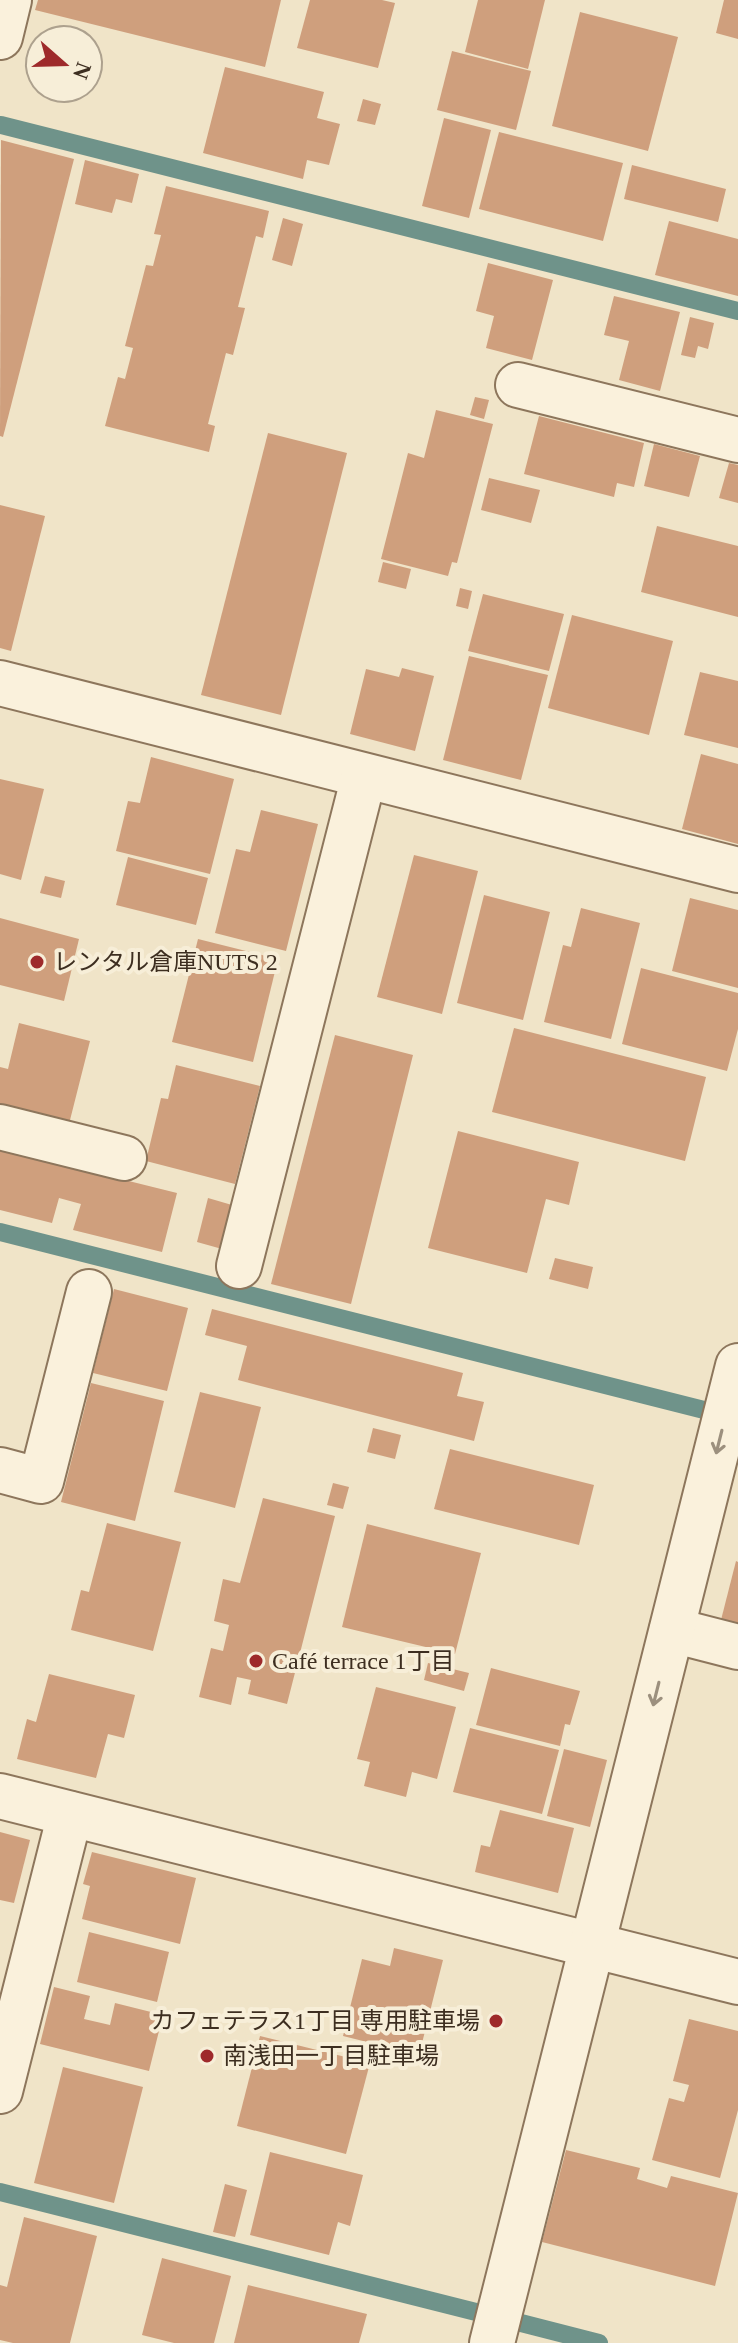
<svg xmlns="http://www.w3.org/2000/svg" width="738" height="2343" font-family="'Times New Roman','Noto Sans JP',serif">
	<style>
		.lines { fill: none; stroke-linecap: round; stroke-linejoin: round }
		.stream { stroke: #6f938a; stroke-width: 18 }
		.building { fill: #cf9f7d }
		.minor-casing { stroke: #8d765c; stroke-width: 48 }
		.minor { stroke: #faf1dc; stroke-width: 44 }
		.oneway { stroke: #9c907e }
		.poi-dot { fill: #9e2a2b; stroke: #f7eed8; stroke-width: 3 }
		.labels { text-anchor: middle; stroke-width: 8; stroke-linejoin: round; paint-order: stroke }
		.poi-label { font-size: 24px; fill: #3d2e20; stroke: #f7eed8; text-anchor: start }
	</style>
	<rect width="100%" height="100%" fill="#f0e4c8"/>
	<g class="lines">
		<g class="stream">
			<polyline points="1,125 738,311"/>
			<polyline points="0,1232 704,1410"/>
			<polyline points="0,2192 476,2312"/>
			<polyline points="521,2323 599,2343"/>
		</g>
	</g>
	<g class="building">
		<polygon points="38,0 281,0 265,67 35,10"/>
		<polygon points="310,0 382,0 395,3 378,68 297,48"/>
		<polygon points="478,0 545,0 528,69 465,52"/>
		<polygon points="724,0 738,0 738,39 716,33"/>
		<polygon points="580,12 678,37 648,151 552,126"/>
		<polygon points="452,51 531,71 516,130 437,110"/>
		<polygon points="225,67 324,92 317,118 340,124 329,165 307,160 303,179 203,153"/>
		<polygon points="363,99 381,104 375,125 357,121"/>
		<polygon points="444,118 491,130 469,218 422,206"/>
		<polygon points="499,132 623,163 603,241 479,209"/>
		<polygon points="1,140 74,159 3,437 0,436"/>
		<polygon points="85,160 139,174 132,203 116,199 112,213 75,204"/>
		<polygon points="632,165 726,189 718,222 624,199"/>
		<polygon points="166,186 269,211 263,238 256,236 238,307 245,308 233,355 226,353 208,424 215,426 209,452 105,426 118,377 125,379 133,348 125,346 146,265 153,266 161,235 154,234"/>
		<polygon points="283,218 303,224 292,266 272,260"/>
		<polygon points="669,221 738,239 738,296 655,275"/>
		<polygon points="488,263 553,280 532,360 486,348 494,316 476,311"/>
		<polygon points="614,296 680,312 660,391 619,380 629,341 604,335"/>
		<polygon points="690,317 714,323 708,349 698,346 695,358 681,355"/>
		<polygon points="475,397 489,400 484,419 470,415"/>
		<polygon points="436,410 493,424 457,563 452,562 448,576 381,559 408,453 424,458"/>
		<polygon points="539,416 644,443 634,487 617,483 614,497 524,474"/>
		<polygon points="268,433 347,453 281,715 201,695"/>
		<polygon points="654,444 700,456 689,497 644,486"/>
		<polygon points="729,463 738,465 738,503 719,498"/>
		<polygon points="489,478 540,490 531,523 481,510"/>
		<polygon points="0,505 45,516 11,651 0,648"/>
		<polygon points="657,526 738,546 738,617 641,592"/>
		<polygon points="383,562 411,569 406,589 378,582"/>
		<polygon points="460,588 472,591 468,609 456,606"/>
		<polygon points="483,594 564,614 549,671 468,651"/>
		<polygon points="572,615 673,641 649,735 548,708"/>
		<polygon points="469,656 548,675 521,780 443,760"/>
		<polygon points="402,668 434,676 415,751 350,734 366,669 399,677"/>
		<polygon points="700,672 738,681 738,748 684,735"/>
		<polygon points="701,754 738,764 738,844 682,829"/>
		<polygon points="151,757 234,779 210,874 116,851 128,801 140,803"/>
		<polygon points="0,779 44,789 21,880 0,874"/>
		<polygon points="261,810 318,824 286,951 215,933 236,849 250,852"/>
		<polygon points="414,855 478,871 442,1014 377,997"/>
		<polygon points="128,857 208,878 196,925 116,905"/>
		<polygon points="45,876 65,881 61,898 40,893"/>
		<polygon points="484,895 550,912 523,1020 457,1003"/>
		<polygon points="690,898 738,910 738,988 672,971"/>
		<polygon points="581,908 640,923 611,1039 544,1022 563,945 571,947"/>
		<polygon points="0,918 79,939 64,1001 0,985"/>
		<polygon points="198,939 278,959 253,1062 172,1042"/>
		<polygon points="641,968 738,993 738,1029 727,1071 622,1044"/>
		<polygon points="19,1023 90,1041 69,1124 0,1106 0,1067 8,1069"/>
		<polygon points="514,1028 706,1077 685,1161 492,1112"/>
		<polygon points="335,1035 413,1055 351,1304 271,1284"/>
		<polygon points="176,1065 260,1086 235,1184 146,1161 161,1098 168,1099"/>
		<polygon points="458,1131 579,1162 569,1205 546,1199 527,1273 428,1248"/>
		<polygon points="0,1149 177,1193 162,1252 73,1230 81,1204 59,1198 52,1223 0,1210"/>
		<polygon points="208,1198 232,1205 222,1249 197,1242"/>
		<polygon points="555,1258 593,1267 588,1289 549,1279"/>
		<polygon points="114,1289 188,1308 167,1391 93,1373"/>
		<polygon points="212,1309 463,1373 457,1396 484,1402 474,1441 238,1380 247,1346 205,1335"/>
		<polygon points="91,1383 164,1401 135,1521 61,1502"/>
		<polygon points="200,1392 261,1407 235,1508 174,1492"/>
		<polygon points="373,1428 401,1435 395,1459 367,1452"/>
		<polygon points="450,1449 594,1485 579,1545 434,1509"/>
		<polygon points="333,1483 349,1487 343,1509 327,1505"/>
		<polygon points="263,1498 335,1516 287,1704 248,1694 251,1680 237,1677 231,1705 199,1697 211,1648 223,1651 229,1625 214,1621 223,1579 240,1583"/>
		<polygon points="107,1523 181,1542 153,1651 71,1630 81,1590 89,1592"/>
		<polygon points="367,1524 481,1553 455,1654 342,1627"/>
		<polygon points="736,1561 738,1562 738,1624 721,1620"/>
		<polygon points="428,1663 469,1673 464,1691 424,1680"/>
		<polygon points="491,1668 580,1691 570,1725 565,1724 560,1746 476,1725"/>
		<polygon points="49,1674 135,1695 124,1738 108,1734 96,1778 17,1759 27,1719 36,1722"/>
		<polygon points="376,1687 456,1707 437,1779 412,1772 406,1797 364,1786 370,1762 357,1759"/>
		<polygon points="470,1728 559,1750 542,1814 453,1792"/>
		<polygon points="564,1749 607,1760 590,1827 547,1816"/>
		<polygon points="500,1810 574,1828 558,1893 475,1872 481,1845 490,1847"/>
		<polygon points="0,1832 30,1840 14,1903 0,1900"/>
		<polygon points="92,1852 196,1878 180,1944 82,1919 90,1886 83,1884"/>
		<polygon points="89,1932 169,1952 157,2002 77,1982"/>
		<polygon points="394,1948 443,1960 419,2055 343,2036 362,1959 390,1966"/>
		<polygon points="54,1987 90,1996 84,2019 110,2025 115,2003 163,2015 149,2071 40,2044"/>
		<polygon points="689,2019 738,2031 738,2110 720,2178 652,2160 669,2098 684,2102 689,2085 673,2081"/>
		<polygon points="260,2036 370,2063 346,2154 237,2126"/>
		<polygon points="63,2067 143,2087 114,2203 34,2183"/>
		<polygon points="566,2150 640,2168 637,2179 667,2188 671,2176 738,2193 715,2286 542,2242"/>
		<polygon points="270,2152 363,2175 350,2226 338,2222 329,2255 250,2235"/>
		<polygon points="225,2184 247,2190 235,2237 213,2232"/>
		<polygon points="24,2217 97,2236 70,2343 13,2343 0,2340 0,2285 7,2287"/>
		<polygon points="162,2258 231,2276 214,2343 174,2343 142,2335"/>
		<polygon points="248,2285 367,2314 359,2343 234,2343"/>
	</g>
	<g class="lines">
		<g class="minor-casing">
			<g id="minor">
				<polyline points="0,37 9,0"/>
				<polyline points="518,385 738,440"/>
				<polyline points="0,683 738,870"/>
				<polyline points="0,1127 124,1158"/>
				<polyline points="239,1266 364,776"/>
				<polyline points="0,1470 41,1481 89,1292"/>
				<polyline points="672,1630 738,1647"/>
				<polyline points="0,1796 738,1982"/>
				<polyline points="0,2091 70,1814"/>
				<polyline points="492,2343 738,1366"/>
			</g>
		</g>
		<use href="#minor" class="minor"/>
	</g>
	<defs><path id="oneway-shaft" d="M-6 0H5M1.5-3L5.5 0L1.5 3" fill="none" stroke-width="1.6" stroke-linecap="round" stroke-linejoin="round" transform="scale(2)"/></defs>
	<g class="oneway">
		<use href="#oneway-shaft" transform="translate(719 1442) rotate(104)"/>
		<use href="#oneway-shaft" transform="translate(656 1694) rotate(104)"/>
	</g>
	<g class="poi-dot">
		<circle cx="37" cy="962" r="8"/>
		<circle cx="256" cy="1661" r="8"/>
		<circle cx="496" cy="2021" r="8"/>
		<circle cx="207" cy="2056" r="8"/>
	</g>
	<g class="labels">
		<g class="poi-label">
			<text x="53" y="970">レンタル倉庫NUTS 2</text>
			<text x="272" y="1669">Café terrace 1丁目</text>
			<text x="480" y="2029" text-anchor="end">カフェテラス1丁目 専用駐車場</text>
			<text x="223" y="2064">南浅田一丁目駐車場</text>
		</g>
	</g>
	<g transform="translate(64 64) rotate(110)"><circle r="38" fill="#f7eed8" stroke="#ada18e" stroke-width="2"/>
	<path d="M0-6L14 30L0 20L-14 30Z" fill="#9e2a2b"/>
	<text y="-12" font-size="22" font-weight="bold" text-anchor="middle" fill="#3d2e20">N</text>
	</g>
</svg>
